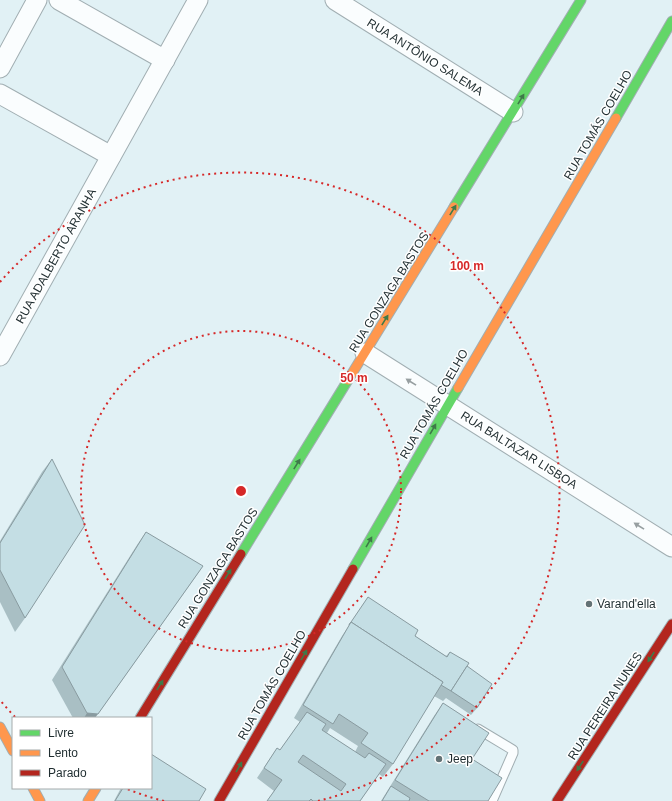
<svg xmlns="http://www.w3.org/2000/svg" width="672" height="801" font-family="Helvetica,sans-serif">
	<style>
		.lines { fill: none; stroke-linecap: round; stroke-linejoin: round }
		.lane-casing { stroke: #a1aeb2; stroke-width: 11 }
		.street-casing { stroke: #a1aeb2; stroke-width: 21 }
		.fast-casing { stroke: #a1aeb2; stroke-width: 11 }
		.slow-casing { stroke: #a1aeb2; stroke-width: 11 }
		.jam-casing { stroke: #a1aeb2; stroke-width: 11 }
		.lane { stroke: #fafdfe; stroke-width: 9 }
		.street { stroke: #fafdfe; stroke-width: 19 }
		.fast { stroke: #63d668; stroke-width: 9 }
		.slow { stroke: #ff974d; stroke-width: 9 }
		.jam { stroke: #b3261e; stroke-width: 9 }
		.wall { fill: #a9bfc4; fill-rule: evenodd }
		.shaded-wall { fill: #899ba0 }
		.building { fill: #c4dee4; stroke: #899ba0; fill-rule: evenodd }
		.oneway { fill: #3e7949 }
		.oneway2 { fill: #979fa1 }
		.ring { fill: none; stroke: #d62828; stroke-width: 2; stroke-dasharray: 2 4 }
		.poi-dot { fill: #637275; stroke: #fff; stroke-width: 1.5 }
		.labels { text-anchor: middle; stroke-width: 3; stroke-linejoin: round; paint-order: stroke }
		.street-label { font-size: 12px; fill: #1f2d30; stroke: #fff }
		.poi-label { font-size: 12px; fill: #1f2d30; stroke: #fff; text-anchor: start }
		.centre { fill: #d62828; stroke: #fff; stroke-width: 2 }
		.ring-label { font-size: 12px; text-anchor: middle; font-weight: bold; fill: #d62828; stroke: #fff; stroke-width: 3; stroke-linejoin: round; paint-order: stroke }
	</style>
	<rect width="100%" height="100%" fill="#e1f1f5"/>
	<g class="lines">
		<g class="lane-casing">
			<polyline id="lane" points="478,729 513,750 513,753 492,801"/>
		</g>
		<g class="street-casing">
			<g id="street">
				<polyline points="59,0 165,60"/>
				<polyline points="335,0 513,112"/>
				<polyline points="0,68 37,0"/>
				<polyline points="0,94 111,156"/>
				<polyline points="365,353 672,547"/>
				<polyline points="0,356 198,0"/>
			</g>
		</g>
		<g class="fast-casing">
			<g id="fast">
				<polyline points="616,118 672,21"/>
				<polyline points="454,207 581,0"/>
				<polyline points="241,554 348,380"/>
				<polyline points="353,569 458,388"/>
			</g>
		</g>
		<g class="slow-casing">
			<g id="slow">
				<polyline points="348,380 454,207"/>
				<polyline points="458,388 616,118"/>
				<polyline points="0,727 13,751"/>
				<polyline points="33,788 40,801"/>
				<polyline points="88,801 96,788"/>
			</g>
		</g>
		<g class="jam-casing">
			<g id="jam">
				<polyline points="140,718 241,554"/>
				<polyline points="219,801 353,569"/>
				<polyline points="557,801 672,624"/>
			</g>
		</g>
		<use href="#lane" class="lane"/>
		<use href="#street" class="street"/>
		<use href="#fast" class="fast"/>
		<use href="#slow" class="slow"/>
		<use href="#jam" class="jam"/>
	</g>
	<g class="wall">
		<polygon points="52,459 25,618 15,632 0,602 0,541 42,472"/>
		<polygon points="146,532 95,718 73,718 52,680 137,545"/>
		<path d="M368 597 415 636 446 656 450 652 467 666 477 708 471 715 446 698 443 701 434 696 393 764 383 777 379 774 360 801H267L274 791 257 778 277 748 280 750 300 722 294 718 342 636ZM330 728 358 746 355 752 327 733Z"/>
		<polygon points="443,703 472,759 488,801 381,801 434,716"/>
		<polygon points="121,788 151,788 199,801 114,801"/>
	</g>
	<polygon class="shaded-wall" points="203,566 95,718 84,718 87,713"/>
	<g class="building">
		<polygon points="52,459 85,525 25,618 0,570 0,543"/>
		<polygon points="146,532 203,566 98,714 87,713 62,667"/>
		<polygon points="368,597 418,630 415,636 447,657 450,652 469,663 451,691 441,685 443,682 351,622 349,625"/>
		<polygon points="351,622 443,682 393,764 361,743 368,733 339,714 333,724 303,705"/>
		<polygon points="467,666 492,684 477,708 451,691"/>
		<polygon points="443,703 489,733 472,759 502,778 488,801 429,801 395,780"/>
		<path d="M307 712 326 724 322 730 365 758 369 753 386 764 360 801H313L311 799 309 801H267L282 780 264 768 277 748 280 750ZM303 755 346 784 341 791 298 762Z"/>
		<polygon points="151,754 206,789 199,801 115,801 123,788 151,788"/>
		<polygon points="391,786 410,798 409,801 382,801"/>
	</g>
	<defs><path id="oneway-solid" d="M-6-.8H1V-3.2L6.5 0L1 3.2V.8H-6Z"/></defs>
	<g class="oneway">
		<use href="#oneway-solid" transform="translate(521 99) rotate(-59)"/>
		<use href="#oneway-solid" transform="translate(453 210) rotate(-58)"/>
		<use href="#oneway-solid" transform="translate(385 320) rotate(-58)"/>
		<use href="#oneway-solid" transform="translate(433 429) rotate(-60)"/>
		<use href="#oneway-solid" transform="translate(297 464) rotate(-58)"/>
		<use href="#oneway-solid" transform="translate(369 542) rotate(-60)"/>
		<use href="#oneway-solid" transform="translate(228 574) rotate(-58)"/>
		<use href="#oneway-solid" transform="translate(304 655) rotate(-60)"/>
		<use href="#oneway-solid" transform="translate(651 657) rotate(123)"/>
		<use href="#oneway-solid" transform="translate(160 685) rotate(-58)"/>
		<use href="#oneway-solid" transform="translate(580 766) rotate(123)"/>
		<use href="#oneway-solid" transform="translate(239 767) rotate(-60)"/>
	</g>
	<g class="oneway2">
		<use href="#oneway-solid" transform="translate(411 382) rotate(-148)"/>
		<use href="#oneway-solid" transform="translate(639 526) rotate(-148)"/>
	</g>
	<g class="ring">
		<circle cx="241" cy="491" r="160"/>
		<path d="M164 801A319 319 0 0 1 127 789M15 717A319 319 0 0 1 0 700M0 282A319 319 0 1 1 318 801"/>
	</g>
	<g class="poi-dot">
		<circle cx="589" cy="604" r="4"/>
		<circle cx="439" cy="759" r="4"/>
	</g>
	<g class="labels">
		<g class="street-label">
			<text transform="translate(425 57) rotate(32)" y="4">RUA ANTÔNIO SALEMA</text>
			<text transform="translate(598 125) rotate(-60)" y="4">RUA TOMÁS COELHO</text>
			<text transform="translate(56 256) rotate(-61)" y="4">RUA ADALBERTO ARANHA</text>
			<text transform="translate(389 292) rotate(-58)" y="4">RUA GONZAGA BASTOS</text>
			<text transform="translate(434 404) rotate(-60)" y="4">RUA TOMÁS COELHO</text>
			<text transform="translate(519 450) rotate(32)" y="4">RUA BALTAZAR LISBOA</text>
			<text transform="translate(218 568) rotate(-58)" y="4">RUA GONZAGA BASTOS</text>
			<text transform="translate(272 685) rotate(-60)" y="4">RUA TOMÁS COELHO</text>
			<text transform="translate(605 706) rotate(-57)" y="4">RUA PEREIRA NUNES</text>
		</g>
		<g class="poi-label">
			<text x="597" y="608">Varand'ella</text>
			<text x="447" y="763">Jeep</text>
		</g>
	</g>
	<circle cx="241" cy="491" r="6" class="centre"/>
	<g class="ring-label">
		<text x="467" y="270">100 m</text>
		<text x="354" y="382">50 m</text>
	</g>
	<rect x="12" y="717" width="140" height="72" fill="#ffffff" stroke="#a5abac"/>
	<rect x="20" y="730" width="20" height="6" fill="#63d668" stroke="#a5abac"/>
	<text x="48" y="737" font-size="12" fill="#1f2d30">Livre</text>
	<rect x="20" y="750" width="20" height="6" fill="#ff974d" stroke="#a5abac"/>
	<text x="48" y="757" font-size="12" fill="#1f2d30">Lento</text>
	<rect x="20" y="770" width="20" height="6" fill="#b3261e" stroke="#a5abac"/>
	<text x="48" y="777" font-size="12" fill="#1f2d30">Parado</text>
</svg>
